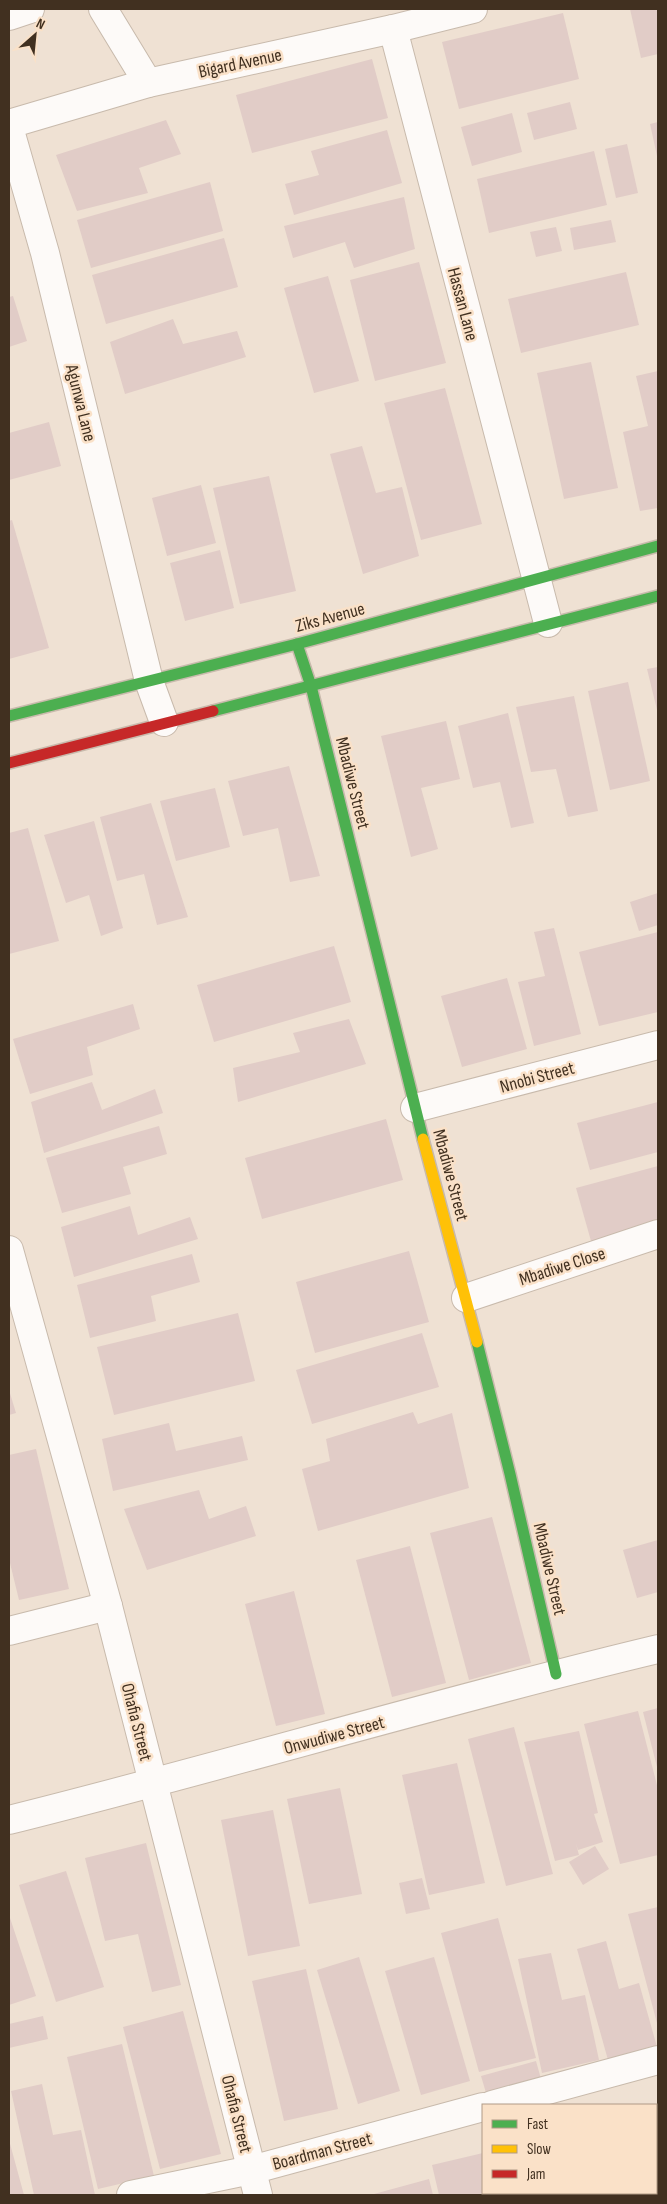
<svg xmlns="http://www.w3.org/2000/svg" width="667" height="2204" font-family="'Sofia Sans Condensed',sans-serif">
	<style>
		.building { fill: #e1ccc7 }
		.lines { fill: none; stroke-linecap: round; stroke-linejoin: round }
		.street-casing { stroke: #c8baac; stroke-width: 30 }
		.fast-casing { stroke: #c8baac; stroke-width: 14 }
		.slow-casing { stroke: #c8baac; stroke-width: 14 }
		.jam-casing { stroke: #c8baac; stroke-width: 14 }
		.street { stroke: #fdfaf8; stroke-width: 28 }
		.fast { stroke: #4caf50; stroke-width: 11 }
		.slow { stroke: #ffc107; stroke-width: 11 }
		.jam { stroke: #c62828; stroke-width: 11 }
		.labels { text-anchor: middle; stroke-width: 5; stroke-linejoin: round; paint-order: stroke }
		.street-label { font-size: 18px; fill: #413020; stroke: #fae1c8 }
	</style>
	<rect width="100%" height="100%" fill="#efe1d3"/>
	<g class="building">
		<polygon points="630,9 658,9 658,54 641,58"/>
		<polygon points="563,13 579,79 459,109 442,42"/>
		<polygon points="372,59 388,118 252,153 236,95"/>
		<polygon points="570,102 577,129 534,140 527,113"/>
		<polygon points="512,113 522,152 472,166 461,127"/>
		<polygon points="166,120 181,154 139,168 148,193 77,211 56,155"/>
		<polygon points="658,122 658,156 657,156 650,124"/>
		<polygon points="387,130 402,183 294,215 285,184 319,175 311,151"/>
		<polygon points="627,144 638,193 616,198 605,149"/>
		<polygon points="594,151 607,205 489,233 477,179"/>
		<polygon points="210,182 223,231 91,268 77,220"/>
		<polygon points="404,197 415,249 354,268 345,242 293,258 284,226"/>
		<polygon points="611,220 616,242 574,250 570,228"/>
		<polygon points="556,227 562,251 536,257 530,232"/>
		<polygon points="224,238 238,287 106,324 92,275"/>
		<polygon points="419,262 446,363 375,381 350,280"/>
		<polygon points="626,272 639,325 521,353 508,299"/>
		<polygon points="328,276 359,381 314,393 284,288"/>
		<polygon points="13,296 27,341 9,347 9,297"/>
		<polygon points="173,319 183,344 237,331 246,357 125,394 110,342"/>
		<polygon points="591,362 618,488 564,499 537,373"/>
		<polygon points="658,371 658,508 640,511 623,432 648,426 636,376"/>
		<polygon points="445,388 482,524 421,540 384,403"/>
		<polygon points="49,422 61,466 9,480 9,433"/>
		<polygon points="362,446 376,493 402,487 419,556 363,574 330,454"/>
		<polygon points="269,476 296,591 240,604 213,488"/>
		<polygon points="201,485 216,543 167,556 152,498"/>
		<polygon points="12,520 49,648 9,659 9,521"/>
		<polygon points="220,550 234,608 185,621 170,563"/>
		<polygon points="658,667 658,714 647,669"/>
		<polygon points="628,682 650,781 610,790 588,691"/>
		<polygon points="574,696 598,811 568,817 556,769 531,772 516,707"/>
		<polygon points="508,713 534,823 511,828 500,782 473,788 458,726"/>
		<polygon points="446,721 460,779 421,788 438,849 411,857 381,736"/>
		<polygon points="289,766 320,876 290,882 278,828 243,836 228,781"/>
		<polygon points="215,788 230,847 176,861 160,801"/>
		<polygon points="151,803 188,917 157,925 144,874 117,881 100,817"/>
		<polygon points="94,821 123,928 101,936 89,895 66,903 44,835"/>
		<polygon points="28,828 59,941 9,954 9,833"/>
		<polygon points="658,893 658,925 639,931 630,902"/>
		<polygon points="554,928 581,1034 534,1046 518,982 545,976 534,932"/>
		<polygon points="658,932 658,1012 599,1026 579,952"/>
		<polygon points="334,946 351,1002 214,1042 197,985"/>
		<polygon points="507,978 527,1049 462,1067 441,996"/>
		<polygon points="133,1004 140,1029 87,1047 93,1075 30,1094 13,1039"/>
		<polygon points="349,1019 366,1064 238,1102 233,1068 300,1052 293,1033"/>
		<polygon points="92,1082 102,1110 155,1089 163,1113 44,1153 31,1102"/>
		<polygon points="658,1102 658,1152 590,1170 577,1123"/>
		<polygon points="386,1119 403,1180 262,1219 245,1158"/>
		<polygon points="159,1126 167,1154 123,1167 131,1194 62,1213 46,1158"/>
		<polygon points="658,1166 658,1223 591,1241 576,1188"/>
		<polygon points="130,1206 138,1235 190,1217 198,1239 74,1277 61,1227"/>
		<polygon points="409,1251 429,1322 315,1353 296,1282"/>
		<polygon points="192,1254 200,1282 151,1296 156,1321 90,1338 77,1285"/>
		<polygon points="238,1313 255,1381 114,1415 97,1347"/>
		<polygon points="422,1333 439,1387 312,1424 296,1370"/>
		<polygon points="9,1390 16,1413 9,1415"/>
		<polygon points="413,1412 418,1424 452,1413 469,1488 318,1531 302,1469 330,1461 326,1439"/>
		<polygon points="169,1423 176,1451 242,1436 248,1460 113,1491 102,1439"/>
		<polygon points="36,1449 69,1589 19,1600 9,1559 9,1455"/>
		<polygon points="199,1490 209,1519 246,1506 256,1536 147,1570 124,1509"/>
		<polygon points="492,1517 531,1663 469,1680 430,1533"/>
		<polygon points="658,1540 658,1592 637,1598 623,1550"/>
		<polygon points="410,1546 446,1683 392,1697 356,1560"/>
		<polygon points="294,1591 325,1714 276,1726 245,1604"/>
		<polygon points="658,1708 658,1771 643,1712"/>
		<polygon points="638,1711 658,1789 658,1855 620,1864 584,1724"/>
		<polygon points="514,1727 553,1874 506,1886 468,1739"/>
		<polygon points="579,1731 598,1813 594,1814 603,1842 578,1850 576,1844 579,1855 555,1861 524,1742"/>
		<polygon points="457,1763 485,1883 429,1895 402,1775"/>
		<polygon points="340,1788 362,1894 309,1904 287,1799"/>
		<polygon points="273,1810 300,1946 248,1956 221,1820"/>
		<polygon points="146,1843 181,1985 152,1992 138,1934 105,1941 85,1858"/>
		<polygon points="595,1846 609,1869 583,1885 569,1862"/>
		<polygon points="66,1871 104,1987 56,2002 19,1885"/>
		<polygon points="422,1878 430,1909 406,1914 399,1883"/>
		<polygon points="658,1907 658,2027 628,1914"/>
		<polygon points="9,1915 36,1996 9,2005"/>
		<polygon points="498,1918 536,2058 479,2072 441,1933"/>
		<polygon points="606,1941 619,1989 639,1983 657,2047 608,2060 577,1949"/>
		<polygon points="551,1953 562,2000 585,1995 599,2060 542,2073 518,1959"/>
		<polygon points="359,1957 400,2091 358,2104 317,1970"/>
		<polygon points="434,1957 470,2081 421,2095 385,1971"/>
		<polygon points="306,1969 338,2109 284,2121 252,1981"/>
		<polygon points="183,2011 221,2154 160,2169 123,2027"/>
		<polygon points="43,2016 48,2039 9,2048 9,2024"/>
		<polygon points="122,2044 154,2176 98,2189 67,2057"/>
		<polygon points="536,2061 543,2086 489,2103 481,2076"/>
		<polygon points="42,2084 53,2135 81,2130 95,2195 34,2195 11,2091"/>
		<rect x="656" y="2111" width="2" height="78"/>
		<polygon points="9,2140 24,2195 9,2195"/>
		<polygon points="483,2153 483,2193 498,2193 499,2195 439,2195 432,2165"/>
		<polygon points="429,2179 433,2195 374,2195 374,2194"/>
		<polygon points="509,2193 565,2193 566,2195 509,2195"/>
		<rect x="573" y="2193" width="66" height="2"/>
	</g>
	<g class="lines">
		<g class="street-casing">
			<g id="street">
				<polyline points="103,9 148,83"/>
				<polyline points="9,16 30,9"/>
				<polyline points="393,29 548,623"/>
				<polyline points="9,124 148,83 393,29 473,9"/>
				<polyline points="9,127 45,253 149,681 164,722"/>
				<polyline points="415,1108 658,1045"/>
				<polyline points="9,1250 108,1606 258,2195"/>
				<polyline points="466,1298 658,1234"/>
				<polyline points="9,1631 108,1606"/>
				<path d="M9 1820C226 1766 440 1701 658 1649"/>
				<polyline points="492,2105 658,2060"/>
				<polyline points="131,2195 251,2170 483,2107"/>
			</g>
		</g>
		<g class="fast-casing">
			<g id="fast">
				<polyline points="297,644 311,686 423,1139"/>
				<polyline points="213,711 658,596"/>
				<polyline points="9,716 297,644 658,546"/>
				<polyline points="477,1342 510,1474 556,1674"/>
			</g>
		</g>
		<g class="slow-casing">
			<polyline id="slow" points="423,1139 477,1342"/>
		</g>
		<g class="jam-casing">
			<polyline id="jam" points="9,763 213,711"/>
		</g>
		<use href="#street" class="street"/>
		<use href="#fast" class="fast"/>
		<use href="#slow" class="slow"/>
		<use href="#jam" class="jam"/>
	</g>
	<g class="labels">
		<g class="street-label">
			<text transform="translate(240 63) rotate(-12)" y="6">Bigard Avenue</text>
			<text transform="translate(463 304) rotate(75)" y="6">Hassan Lane</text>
			<text transform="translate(81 403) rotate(76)" y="6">Agunwa Lane</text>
			<text transform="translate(330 617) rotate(-15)" y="6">Ziks Avenue</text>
			<text transform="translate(353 783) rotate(76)" y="6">Mbadiwe Street</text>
			<text transform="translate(537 1077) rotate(-15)" y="6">Nnobi Street</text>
			<text transform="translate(451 1175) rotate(75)" y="6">Mbadiwe Street</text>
			<text transform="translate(562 1266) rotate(-18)" y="6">Mbadiwe Close</text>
			<text transform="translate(550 1569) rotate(77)" y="6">Mbadiwe Street</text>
			<text transform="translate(137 1722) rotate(76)" y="6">Ohafia Street</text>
			<text transform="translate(334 1735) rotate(-15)" y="6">Onwudiwe Street</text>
			<text transform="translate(237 2114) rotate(76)" y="6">Ohafia Street</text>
			<text transform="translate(322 2151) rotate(-15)" y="6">Boardman Street</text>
		</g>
	</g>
	<rect width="667" height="2204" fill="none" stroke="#413020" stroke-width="20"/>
	<rect x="482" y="2104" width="175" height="90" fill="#fae1c8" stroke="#b09a85"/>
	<rect x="492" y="2120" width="25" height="8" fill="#4caf50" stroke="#b09a85"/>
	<text x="527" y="2129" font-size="15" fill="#413020">Fast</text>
	<rect x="492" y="2145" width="25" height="8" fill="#ffc107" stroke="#b09a85"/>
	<text x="527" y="2154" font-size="15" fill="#413020">Slow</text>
	<rect x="492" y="2170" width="25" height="8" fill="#c62828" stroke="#b09a85"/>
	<text x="527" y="2179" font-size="15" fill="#413020">Jam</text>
	<g transform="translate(35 35) rotate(27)" stroke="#fae1c8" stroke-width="4" paint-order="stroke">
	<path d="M0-4L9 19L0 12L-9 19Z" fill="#413020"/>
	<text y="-8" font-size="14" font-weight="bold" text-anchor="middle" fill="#413020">N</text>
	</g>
</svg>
